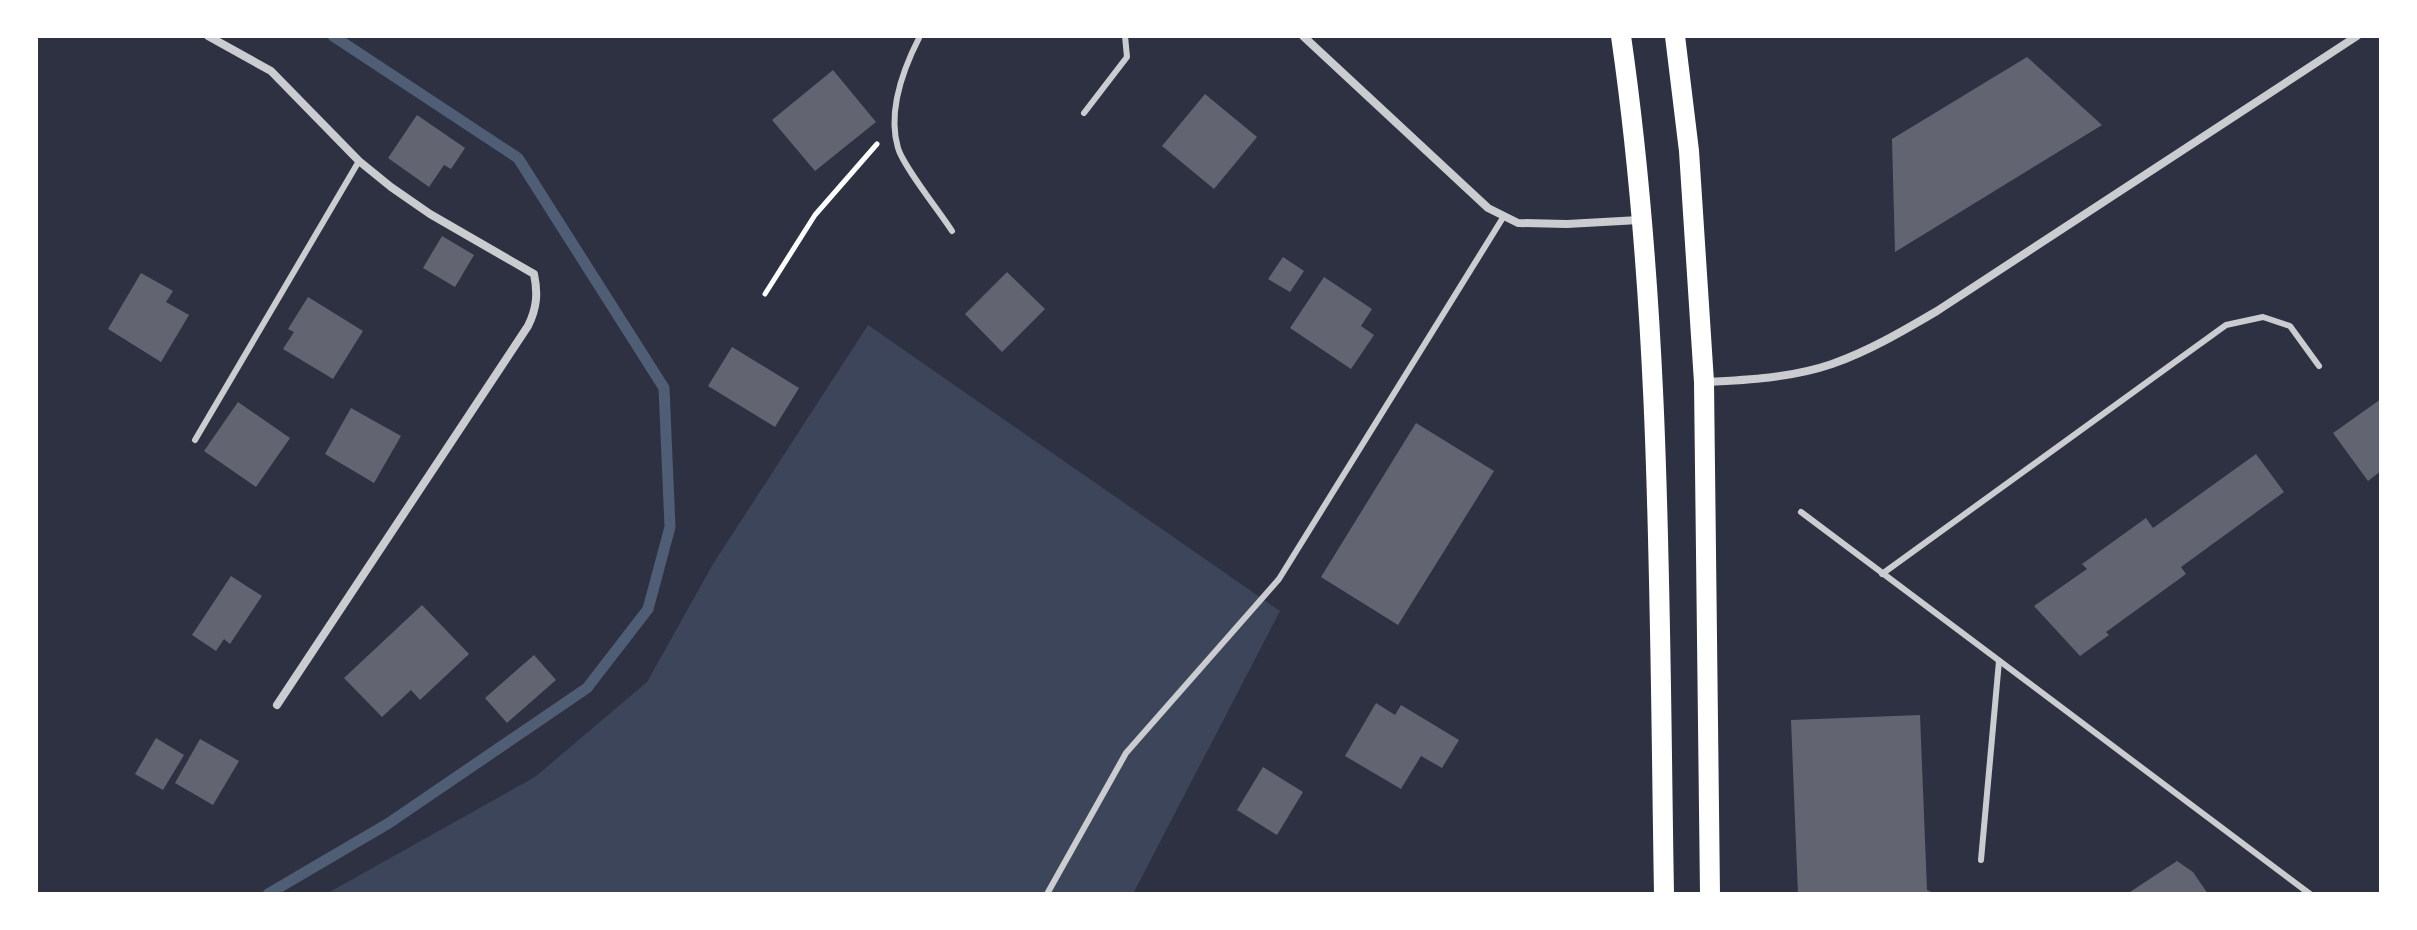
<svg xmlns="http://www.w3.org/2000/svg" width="2417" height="930" font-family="'Fira Sans',sans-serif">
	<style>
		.green { fill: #3c4559 }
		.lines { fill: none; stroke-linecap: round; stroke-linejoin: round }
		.stream { stroke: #4f5d75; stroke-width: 11 }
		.building { fill: #626471 }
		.path { stroke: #fff; stroke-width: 5 }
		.service { stroke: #caccd0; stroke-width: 6 }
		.minor { stroke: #caccd0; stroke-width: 8 }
		.primary { stroke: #fff; stroke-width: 20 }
	</style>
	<rect width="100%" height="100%" fill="#2d3142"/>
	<polygon class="green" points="868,325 1280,611 1133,894 326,894 535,777 647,682 713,564"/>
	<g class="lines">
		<polyline class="stream" points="268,894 389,823 587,688 648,609 670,527 664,388 518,158 333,36"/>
	</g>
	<g class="building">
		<polygon points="2027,57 2102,125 1895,252 1892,139"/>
		<polygon points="833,70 876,122 815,171 772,120"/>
		<polygon points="1205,94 1257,137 1214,189 1162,146"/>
		<polygon points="417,115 465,148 451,169 444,165 429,187 388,158"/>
		<polygon points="442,236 474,255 455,287 423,268"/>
		<polygon points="1283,257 1304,271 1290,292 1268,279"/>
		<polygon points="1007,272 1045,309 1002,352 965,314"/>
		<polygon points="141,273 173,291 166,302 189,315 161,362 108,329"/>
		<polygon points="1324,277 1372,309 1361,326 1374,335 1351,369 1290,328"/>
		<polygon points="308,297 363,331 333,379 283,349 294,332 288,329"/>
		<polygon points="732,347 799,388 775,427 708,386"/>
		<polygon points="2381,399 2381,471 2368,481 2333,433"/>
		<polygon points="238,402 290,438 256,487 204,451"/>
		<polygon points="351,408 401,436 374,483 325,454"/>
		<polygon points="1416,423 1494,471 1398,625 1321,577"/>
		<polygon points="2256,454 2284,492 2181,567 2186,574 2106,632 2109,635 2080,656 2034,606 2087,569 2082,564 2146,518 2153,528"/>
		<polygon points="231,576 262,596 230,644 224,639 216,651 192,635"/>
		<polygon points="422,605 469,654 420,700 411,690 382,717 344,678"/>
		<polygon points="534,655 556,680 507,723 485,698"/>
		<polygon points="1376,703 1395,715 1401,705 1459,740 1442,768 1421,756 1401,789 1345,756"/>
		<polygon points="1920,715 1927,890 1936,894 1798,894 1791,720"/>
		<polygon points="156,738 184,755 163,790 135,774"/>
		<polygon points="200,739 239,761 213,805 175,783"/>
		<polygon points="1263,767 1303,792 1277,835 1237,810"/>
		<polygon points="2177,861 2193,872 2208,894 2127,894"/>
	</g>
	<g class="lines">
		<polyline class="path" points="765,294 815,215 877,144"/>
		<g class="service">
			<path d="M920 36C903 69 887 111 898 148 903 166 940 212 952 231"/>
			<polyline points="1084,113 1127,57 1125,36"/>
			<polyline points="195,440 359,161"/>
			<polyline points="1801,512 2310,894"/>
			<polyline points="1882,574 2226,325 2263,317 2290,326 2319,366"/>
			<polyline points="1981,860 1999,661"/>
			<polyline points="1047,894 1126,753 1279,579 1504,216"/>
		</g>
		<g class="minor">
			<path d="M208 36 271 71 359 161 391 187 430 214 534 274C538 293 537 308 528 326L277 705"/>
			<polyline points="1303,36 1488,208 1518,223 1567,224 1639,220"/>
			<path d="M1705 382C1747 380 1791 378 1832 364 1869 351 1903 331 1937 311L2357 36"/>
		</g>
		<g class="primary">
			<path d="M1621 36C1662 320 1659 608 1664 894"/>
			<polyline points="1675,36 1689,151 1704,382 1710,894"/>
		</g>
	</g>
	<rect width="2417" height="930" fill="none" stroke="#ffffff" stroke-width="76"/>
</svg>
